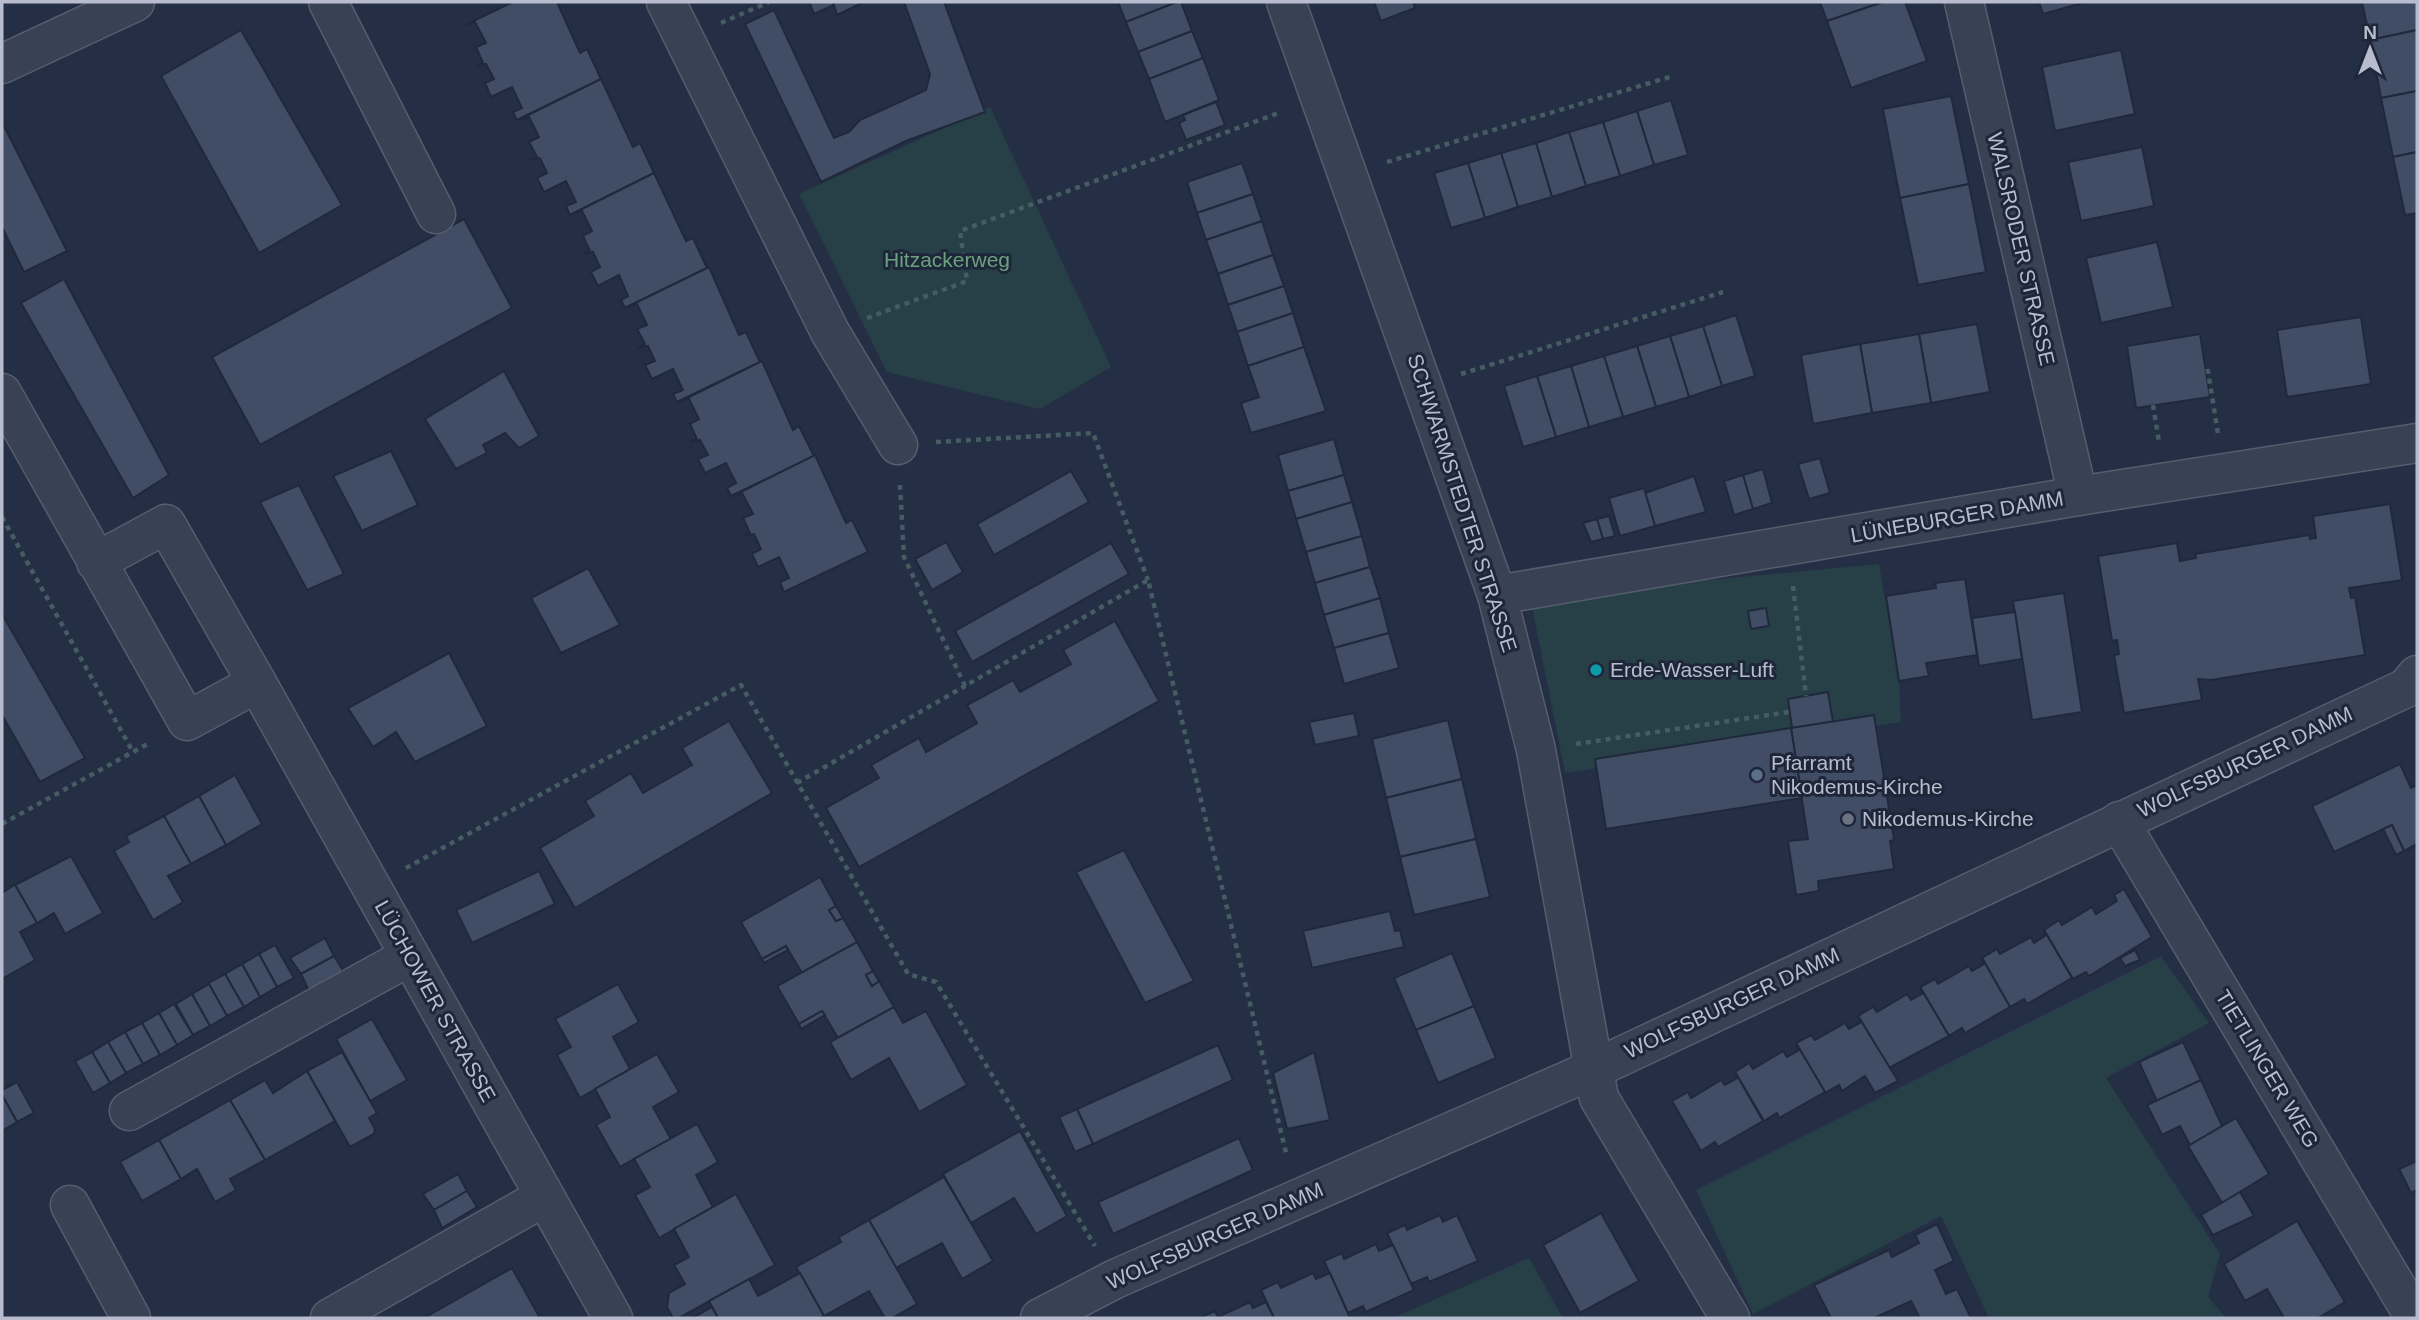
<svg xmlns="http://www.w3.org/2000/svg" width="2419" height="1320" font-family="Arial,sans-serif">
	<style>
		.green { fill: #273f46 }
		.building { fill: #414c65; stroke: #20293c; stroke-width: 2 }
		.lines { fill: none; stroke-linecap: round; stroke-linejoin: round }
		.minor-casing { stroke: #555d6e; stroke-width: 41 }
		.path { stroke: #455c62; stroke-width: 4.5; stroke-dasharray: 5 5; stroke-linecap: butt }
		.minor { stroke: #394254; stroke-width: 38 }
		.culture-dot { fill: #0f9aa8; stroke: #1e273a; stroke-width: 2.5 }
		.service-dot { fill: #5c6f8a; stroke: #1e273a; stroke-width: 2.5 }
		.worship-dot { fill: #6b7280; stroke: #1e273a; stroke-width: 2.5 }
		.labels { text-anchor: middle; stroke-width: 6; stroke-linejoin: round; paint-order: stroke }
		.street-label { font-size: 21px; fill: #b7bdce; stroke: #1e273a }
		.park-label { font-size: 21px; fill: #6ca17d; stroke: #1e273a }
		.poi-label { font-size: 21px; fill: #b7bdce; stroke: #1e273a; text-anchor: start }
	</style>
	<rect width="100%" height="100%" fill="#242f45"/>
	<g class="green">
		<polygon points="990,107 1111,367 1040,409 887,372 799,194"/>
		<polygon points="1879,564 1899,681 1901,722 1565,773 1530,597"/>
		<polygon points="2161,956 2209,1023 2106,1078 2220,1254 2208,1297 2226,1318 1989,1318 1941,1216 1753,1314 1696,1190"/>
		<polygon points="1529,1258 1563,1318 1393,1318"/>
	</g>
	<g class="building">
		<polygon points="513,2 557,2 580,53 587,49 601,79 517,120 513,112 522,108 512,87 491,97 485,83 494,79 486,64 476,66 483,63 476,47 486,43 475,22 465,25"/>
		<polygon points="809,2 833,2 834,5 814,14"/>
		<polygon points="833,2 864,2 837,15"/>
		<polygon points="904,2 944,2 985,112 906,141 821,182 745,24 774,10 834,138 849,132 860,120 926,90 930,74"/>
		<polygon points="1118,2 1177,2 1126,22"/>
		<polygon points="1177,2 1181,2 1192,31 1138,52 1126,22"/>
		<polygon points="1374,2 1413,2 1415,8 1381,21"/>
		<polygon points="1820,2 1883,2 1827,21"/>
		<polygon points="1883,2 1905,2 1927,61 1851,88 1827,21"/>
		<polygon points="2039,2 2086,2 2043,14"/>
		<polygon points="2362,2 2417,2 2417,30 2370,40"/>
		<polygon points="241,30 342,205 259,253 161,76"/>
		<polygon points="2417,30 2417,91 2381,98 2370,40"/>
		<polygon points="1192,31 1203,58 1149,79 1138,52"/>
		<polygon points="2121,50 2135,114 2055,131 2042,67"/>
		<polygon points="1203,58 1219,100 1165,122 1149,79"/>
		<polygon points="601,79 633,147 640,143 654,173 570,215 566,206 576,202 566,181 544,192 537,178 547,173 540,158 529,160 537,157 529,142 539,137 529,117 518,120"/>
		<polygon points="2417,91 2417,152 2393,157 2381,98"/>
		<polygon points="1951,96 1969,184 1900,198 1883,109"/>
		<polygon points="1671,100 1688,155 1654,165 1637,111"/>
		<polygon points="1216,102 1225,125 1186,140 1179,123 1185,120 1183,115"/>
		<polygon points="1637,111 1654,165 1620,176 1603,122"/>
		<polygon points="2,122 67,251 24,272 2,227"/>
		<polygon points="1603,122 1620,176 1586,186 1569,132"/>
		<polygon points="1569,132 1586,186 1552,197 1536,143"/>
		<polygon points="1536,143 1552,197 1518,207 1501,153"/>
		<polygon points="2142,147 2154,206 2081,221 2068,162"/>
		<polygon points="2417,152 2417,213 2405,215 2393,157"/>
		<polygon points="1501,153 1518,207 1485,218 1468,163"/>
		<polygon points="1242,163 1253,194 1197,213 1187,182"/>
		<polygon points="1468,163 1485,218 1451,228 1434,173"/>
		<polygon points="654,173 686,241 693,238 707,268 625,308 621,300 628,296 619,275 598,286 591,272 600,267 593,252 583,254 590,251 583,236 592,231 582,211 572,214"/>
		<polygon points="1969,184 1986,272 1918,285 1900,198"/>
		<polygon points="1253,194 1262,221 1206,240 1197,213"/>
		<polygon points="464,219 512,308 260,445 212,357"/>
		<polygon points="1262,221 1273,255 1218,274 1206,240"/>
		<polygon points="2157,242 2173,307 2101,323 2086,258"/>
		<polygon points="1273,255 1284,286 1228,305 1218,274"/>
		<polygon points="709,267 739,335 746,332 760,362 677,402 673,394 683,390 673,369 652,379 645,365 655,361 648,346 638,348 645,344 637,329 647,325 637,304 627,307"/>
		<polygon points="64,279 169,475 133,498 21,303"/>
		<polygon points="1284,286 1293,313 1237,332 1228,305"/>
		<polygon points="1293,313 1304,347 1248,366 1237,332"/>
		<polygon points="1736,315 1755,376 1722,386 1703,326"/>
		<polygon points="2361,317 2371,384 2287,397 2277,330"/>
		<polygon points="1977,324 1990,392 1931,403 1919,334"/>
		<polygon points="1703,326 1722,386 1689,397 1670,336"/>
		<polygon points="1919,334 1931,403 1872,413 1860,344"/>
		<polygon points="2200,334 2210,397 2136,408 2127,346"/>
		<polygon points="1670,336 1689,397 1656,407 1637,346"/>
		<polygon points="1860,344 1872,413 1813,424 1801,355"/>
		<polygon points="1637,346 1656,407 1623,417 1604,356"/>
		<polygon points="1304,347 1326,411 1251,433 1241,403 1259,397 1248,366"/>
		<polygon points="1604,356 1623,417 1589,427 1571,366"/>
		<polygon points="762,361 793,430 799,426 814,456 731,496 727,488 736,483 726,463 705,473 698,459 708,455 700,440 690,442 697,439 690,424 699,419 689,399 679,402"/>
		<polygon points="1571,366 1589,427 1556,437 1537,376"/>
		<polygon points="504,371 539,436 519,448 505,433 483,445 487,453 456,469 425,419"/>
		<polygon points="1537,376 1556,437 1523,447 1504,386"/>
		<polygon points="1334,439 1344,475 1288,491 1278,455"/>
		<polygon points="391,451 418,505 362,531 333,476"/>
		<polygon points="815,455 846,523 852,520 868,552 784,592 780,582 789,578 779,557 758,567 752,554 761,549 754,534 743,536 750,533 743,518 753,514 742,493 733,496"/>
		<polygon points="1820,458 1830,493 1809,499 1798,464"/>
		<polygon points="1763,469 1772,503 1753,509 1743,475"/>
		<polygon points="1071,471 1089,502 994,555 977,524"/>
		<polygon points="1344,475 1352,502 1296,519 1288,491"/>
		<polygon points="1743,475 1753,509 1734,515 1724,481"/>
		<polygon points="1694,476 1706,512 1655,526 1645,493"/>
		<polygon points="299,485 344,574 307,590 260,502"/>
		<polygon points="1644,488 1655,526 1620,536 1609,498"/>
		<polygon points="1352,502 1362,536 1306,552 1296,519"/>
		<polygon points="2390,504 2402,580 2349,588 2351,598 2355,597 2365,655 2211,680 2198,679 2202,700 2124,713 2114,655 2119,654 2117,640 2112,641 2098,556 2177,543 2180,561 2196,558 2195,554 2309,535 2310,539 2316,538 2313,516"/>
		<polygon points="1609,516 1615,536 1603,539 1597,519"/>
		<polygon points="1597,519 1603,539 1591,542 1583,523"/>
		<polygon points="1362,536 1370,567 1315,583 1306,552"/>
		<polygon points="946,542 963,572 932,590 915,559"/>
		<polygon points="1111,543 1129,574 972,662 955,631"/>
		<polygon points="1370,567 1380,598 1324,615 1315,583"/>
		<polygon points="588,568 620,625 561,653 531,598"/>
		<polygon points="1965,579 1977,655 1926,663 1929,676 1899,681 1886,596 1936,588 1935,583"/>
		<polygon points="2064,593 2082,712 2032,720 2013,601"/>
		<polygon points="1380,598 1389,633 1334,648 1324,615"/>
		<polygon points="1766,608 1769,626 1751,629 1748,611"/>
		<polygon points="2015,612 2022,659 1979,666 1972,618"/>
		<polygon points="2,614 85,758 40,782 2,715"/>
		<polygon points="1115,621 1159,701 859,867 826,808 879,778 871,765 919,738 926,752 977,723 967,705 1013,680 1020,692 1071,664 1063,650"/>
		<polygon points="1389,633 1399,668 1344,684 1334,648"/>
		<polygon points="449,653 487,726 415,762 396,732 373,747 348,708"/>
		<polygon points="1828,692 1833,722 1792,728 1788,699"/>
		<polygon points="1354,713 1359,736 1315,745 1309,722"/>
		<polygon points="1874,715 1894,840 1890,841 1894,869 1818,881 1819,891 1796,895 1788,841 1808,839 1791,728"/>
		<polygon points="1448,720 1462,779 1386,798 1372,739"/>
		<polygon points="729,721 772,793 575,908 540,848 594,816 585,801 631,773 643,793 692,765 682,748"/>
		<polygon points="1791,728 1802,798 1606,829 1595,759"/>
		<polygon points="2400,764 2411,788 2417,785 2417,844 2404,851 2392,825 2334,852 2312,806"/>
		<polygon points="235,775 262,824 226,845 199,796"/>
		<polygon points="1462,779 1476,839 1400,857 1386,798"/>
		<polygon points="199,796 226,845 191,864 164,816"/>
		<polygon points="164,816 191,864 168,876 183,902 153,920 114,851 129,842 126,836"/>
		<polygon points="2392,825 2404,851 2396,855 2383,829"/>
		<polygon points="1476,839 1490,897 1414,915 1400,857"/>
		<polygon points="1124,850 1194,981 1145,1003 1076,872"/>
		<polygon points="71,856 103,913 65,934 54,913 37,923 15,885"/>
		<polygon points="539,871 555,904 472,943 456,910"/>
		<polygon points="820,877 836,906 829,910 836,921 843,918 857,942 802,973 786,946 762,959 741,922"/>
		<polygon points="14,885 15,885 37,923 20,932 35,960 2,979 2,893"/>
		<polygon points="2124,889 2152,937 2089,976 2086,972 2073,979 2044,930 2059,920 2062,925 2092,907 2096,914 2117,901 2114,895"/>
		<polygon points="836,906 843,918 836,921 829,910"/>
		<polygon points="1390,911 1395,931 1400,930 1404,947 1312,968 1303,931"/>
		<polygon points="2044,930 2072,978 2027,1004 2024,999 2010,1007 1982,958 1997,949 2000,954 2031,937 2034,943 2046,935"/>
		<polygon points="325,938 334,956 301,974 290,958"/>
		<polygon points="857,942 873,971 866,975 872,986 879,981 894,1007 838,1038 822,1011 799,1024 777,986"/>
		<polygon points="275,945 294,978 277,987 259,954"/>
		<polygon points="786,946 788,950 764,963 762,959"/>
		<polygon points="2135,950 2140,960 2125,966 2120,958"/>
		<polygon points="1452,953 1474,1006 1416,1030 1394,978"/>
		<polygon points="259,954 277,987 260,997 242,964"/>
		<polygon points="334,956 344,972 309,991 301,974"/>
		<polygon points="1982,958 2010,1007 1965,1033 1962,1028 1949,1036 1920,987 1935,979 1938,984 1969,966 1972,971 1984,964"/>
		<polygon points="242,964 260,997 244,1007 225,974"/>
		<polygon points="873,971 879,981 872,986 866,975"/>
		<polygon points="225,974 244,1007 227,1016 208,983"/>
		<polygon points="209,984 227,1016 210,1026 192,994"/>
		<polygon points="618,984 639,1022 613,1037 630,1069 580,1098 557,1055 571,1047 555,1019"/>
		<polygon points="1920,987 1949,1036 1889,1068 1858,1016 1873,1007 1877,1012 1907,994 1911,1000 1923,993"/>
		<polygon points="192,994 210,1026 193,1035 176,1004"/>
		<polygon points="174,1004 193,1035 177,1045 159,1013"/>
		<polygon points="1474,1006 1496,1058 1438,1083 1416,1030"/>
		<polygon points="894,1007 903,1023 926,1011 967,1085 919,1112 889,1058 851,1080 830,1042"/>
		<polygon points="822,1011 825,1015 801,1029 799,1024"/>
		<polygon points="159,1013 177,1045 160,1055 142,1023"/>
		<polygon points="1858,1016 1898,1081 1875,1093 1865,1076 1842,1091 1839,1085 1825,1093 1796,1043 1811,1035 1815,1040 1845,1023 1849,1029 1861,1022"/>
		<polygon points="372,1019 407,1080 370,1101 336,1039"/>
		<polygon points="142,1023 160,1055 143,1064 125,1032"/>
		<polygon points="125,1032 143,1064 126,1073 108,1042"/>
		<polygon points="108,1042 126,1073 110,1083 92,1052"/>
		<polygon points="2183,1042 2201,1080 2157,1101 2139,1062"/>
		<polygon points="1796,1043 1825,1092 1779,1118 1777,1113 1764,1121 1735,1072 1749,1063 1753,1069 1783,1051 1787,1057 1799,1050"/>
		<polygon points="1218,1045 1233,1080 1093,1144 1077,1109"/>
		<polygon points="92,1052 110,1083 93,1093 75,1061"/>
		<polygon points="342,1052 377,1113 369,1118 375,1129 374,1134 350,1147 307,1071"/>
		<polygon points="1314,1052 1330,1120 1287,1129 1273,1073"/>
		<polygon points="657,1054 679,1092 653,1107 671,1139 620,1167 596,1125 610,1117 595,1089"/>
		<polygon points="307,1071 335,1121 265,1160 230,1100 265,1080 273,1093"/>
		<polygon points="1735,1072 1763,1121 1718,1147 1715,1142 1701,1151 1672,1101 1688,1092 1691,1098 1721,1080 1725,1085 1737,1078"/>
		<polygon points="2201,1080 2222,1126 2190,1145 2180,1126 2162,1135 2147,1105"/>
		<polygon points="17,1082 34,1113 17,1122 2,1095 2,1090"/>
		<polygon points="2,1095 17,1122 2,1131"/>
		<polygon points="230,1100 265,1160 230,1179 236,1190 215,1202 197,1169 181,1179 159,1140"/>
		<polygon points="1077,1109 1093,1144 1075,1152 1059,1117"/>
		<polygon points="2236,1118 2269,1174 2222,1203 2188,1146"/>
		<polygon points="697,1124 718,1162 696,1175 713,1207 659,1238 635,1195 650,1187 634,1159"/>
		<polygon points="1020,1131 1067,1216 1036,1234 1014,1198 971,1223 943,1174"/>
		<polygon points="1239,1138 1253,1170 1113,1234 1098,1202"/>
		<polygon points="159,1140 181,1179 142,1201 120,1162"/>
		<polygon points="2417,1161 2417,1190 2411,1193 2399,1169"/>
		<polygon points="458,1174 467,1191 434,1210 423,1194"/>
		<polygon points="944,1177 993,1261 962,1279 942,1243 896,1268 869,1220"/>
		<polygon points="467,1191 477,1207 442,1228 434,1210"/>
		<polygon points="2240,1192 2254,1216 2213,1235 2201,1215"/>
		<polygon points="736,1194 775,1265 679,1318 673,1318 667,1307 669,1293 685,1284 674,1265 689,1257 674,1229"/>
		<polygon points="1601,1213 1639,1281 1580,1313 1543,1245"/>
		<polygon points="1440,1215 1443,1222 1457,1215 1478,1261 1429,1282 1427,1277 1411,1284 1387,1233 1405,1225 1407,1230"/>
		<polygon points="869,1220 917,1304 892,1318 885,1318 869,1291 824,1316 796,1267 841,1242 839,1237"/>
		<polygon points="2297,1221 2345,1302 2318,1318 2284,1318 2267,1289 2245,1301 2224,1264"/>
		<polygon points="1937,1224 1954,1261 1935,1270 1946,1294 1957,1289 1971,1318 1920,1318 1911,1301 1874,1318 1831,1318 1814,1285 1889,1250 1892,1257 1919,1243 1915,1235"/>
		<polygon points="1376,1244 1379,1251 1393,1245 1414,1290 1366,1312 1363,1306 1348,1313 1324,1261 1342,1253 1344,1259"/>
		<polygon points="512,1268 540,1318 424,1318"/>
		<polygon points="800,1273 824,1316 820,1318 718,1318 709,1301 749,1279 758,1296"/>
		<polygon points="1313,1273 1316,1279 1330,1273 1350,1318 1274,1318 1261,1290 1278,1282 1281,1288"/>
		<polygon points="1250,1302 1253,1308 1266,1302 1274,1318 1199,1318 1215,1311 1218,1317"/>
		<polygon points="712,1307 718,1318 692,1318"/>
	</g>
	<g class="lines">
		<g class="minor-casing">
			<g id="minor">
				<polyline points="328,2 436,214"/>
				<polyline points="666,2 830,332 898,445"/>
				<polyline points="1286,2 1497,595 1536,750 1599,1098 1730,1318"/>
				<polyline points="1964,2 2078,496"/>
				<polyline points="2,64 135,2"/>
				<polyline points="2,393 187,721 257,683 166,524 96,562"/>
				<polyline points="1497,595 2078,496 2417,443"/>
				<polyline points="257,683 613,1318"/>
				<polyline points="2119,821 2415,1318"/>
				<polyline points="129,1111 410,956"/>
				<polyline points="70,1205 131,1318"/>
				<polyline points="330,1318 544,1197"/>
				<polyline points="1040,1318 1115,1279 1594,1069 2406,688 2417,675"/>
			</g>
		</g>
		<g class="path">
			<polyline points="721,23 769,2"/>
			<polyline points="1387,162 1673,76"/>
			<polyline points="867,318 967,281 960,231 1281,112"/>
			<polyline points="2206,372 2208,371 2218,434"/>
			<polyline points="1461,374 1723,292"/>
			<polyline points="2153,405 2159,442"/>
			<polyline points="936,442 1093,433 1148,580"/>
			<polyline points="900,485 904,557 965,686 1148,580 1287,1157"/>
			<polyline points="2,517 133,752"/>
			<polyline points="1793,586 1806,696"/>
			<polyline points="1576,744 1789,712"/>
			<polyline points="797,783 965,686"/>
			<polyline points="2,824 151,742"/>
			<polyline points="406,868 741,685 908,974 936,982 1095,1246"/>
		</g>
		<use href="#minor" class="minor"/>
	</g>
	<circle class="culture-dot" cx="1596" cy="670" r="7"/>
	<circle class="service-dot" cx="1757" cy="775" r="7"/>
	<circle class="worship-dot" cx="1848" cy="819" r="7"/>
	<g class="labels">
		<g class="street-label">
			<text transform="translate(2021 249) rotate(77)" y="7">WALSRODER STRASSE</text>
			<text transform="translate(1462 503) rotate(72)" y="7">SCHWARMSTEDTER STRASSE</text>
			<text transform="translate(1957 517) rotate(-10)" y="7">LÜNEBURGER DAMM</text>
			<text transform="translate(2245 762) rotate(-25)" y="7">WOLFSBURGER DAMM</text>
			<text transform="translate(435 1001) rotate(61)" y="7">LÜCHOWER STRASSE</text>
			<text transform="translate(1732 1003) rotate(-25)" y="7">WOLFSBURGER DAMM</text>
			<text transform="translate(2267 1069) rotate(59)" y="7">TIETLINGER WEG</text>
			<text transform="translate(1215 1236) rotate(-24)" y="7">WOLFSBURGER DAMM</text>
		</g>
		<g class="park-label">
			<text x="947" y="267">Hitzackerweg</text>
		</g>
		<g class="poi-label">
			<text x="1610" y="677">Erde-Wasser-Luft</text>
			<text x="1771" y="770">Pfarramt<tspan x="1771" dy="24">Nikodemus-Kirche</tspan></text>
			<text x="1862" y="826">Nikodemus-Kirche</text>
		</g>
	</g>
	<rect width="2419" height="1320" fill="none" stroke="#b7bdce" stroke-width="7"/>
	<g transform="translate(2370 49)" stroke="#1e273a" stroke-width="5" paint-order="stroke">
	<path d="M0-5L12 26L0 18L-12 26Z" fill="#b7bdce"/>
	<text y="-10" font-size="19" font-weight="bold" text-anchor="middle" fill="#b7bdce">N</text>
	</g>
</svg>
